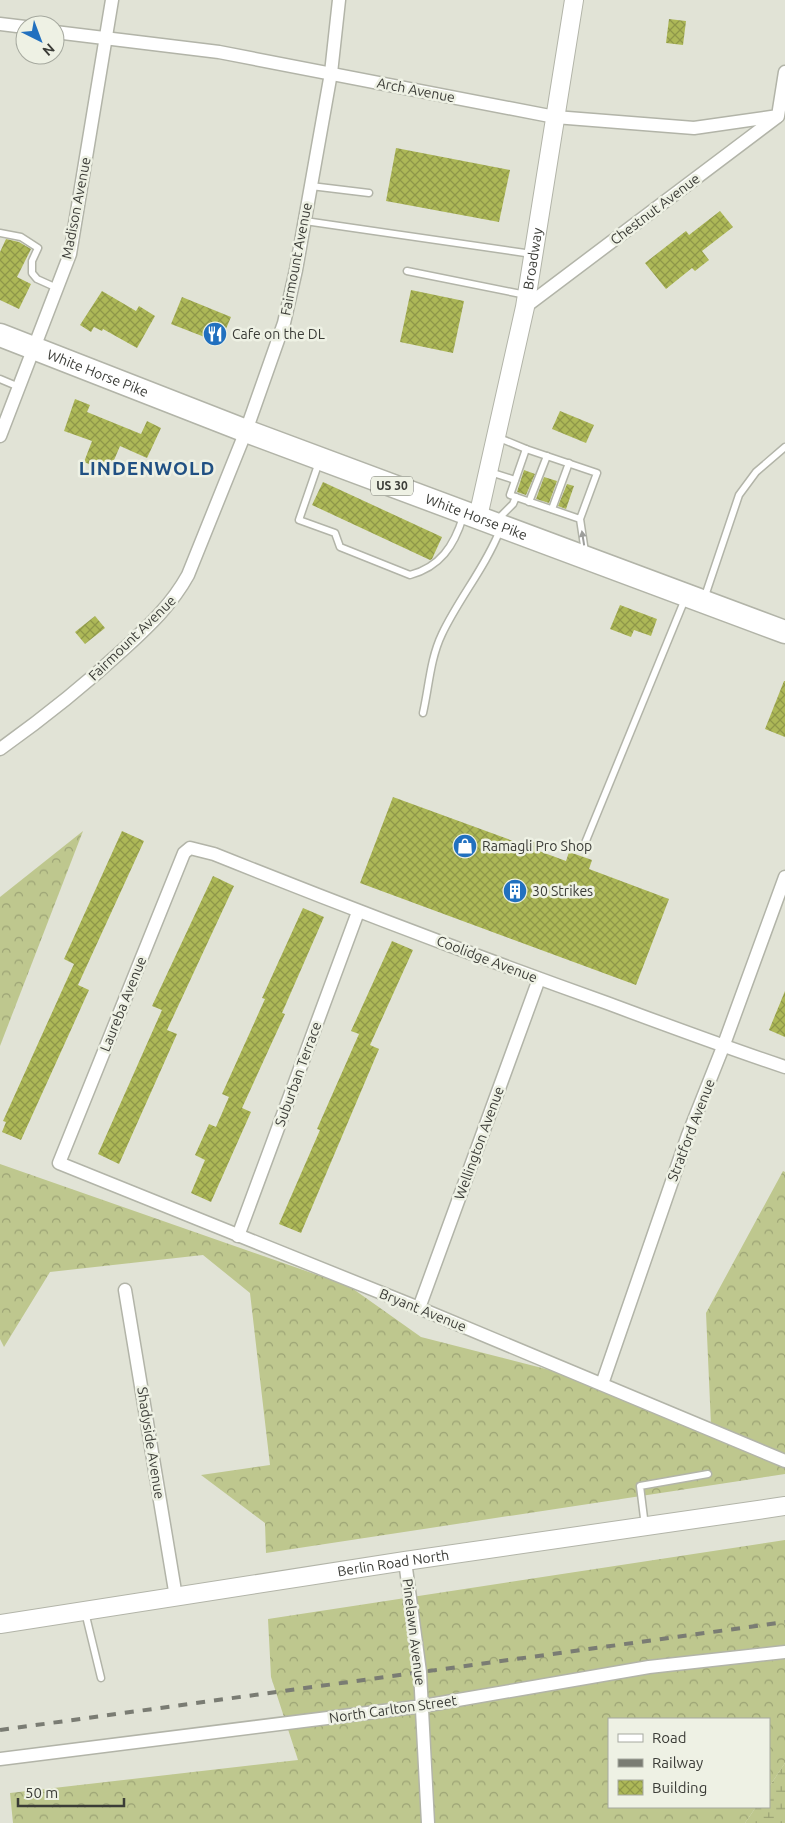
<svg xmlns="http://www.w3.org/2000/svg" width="785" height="1823" font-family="Ubuntu,sans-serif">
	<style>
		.forest { fill: url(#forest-crowns) }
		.wetland { fill: url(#wetland-marsh) }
		.building { fill: url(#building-cross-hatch) }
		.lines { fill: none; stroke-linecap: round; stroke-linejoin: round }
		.lane-casing { stroke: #b2b4a8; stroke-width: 9 }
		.street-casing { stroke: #b2b4a8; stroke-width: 15 }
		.secondary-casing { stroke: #b2b4a8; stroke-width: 20 }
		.highway-casing { stroke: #b2b4a8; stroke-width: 25 }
		.lane { stroke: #fff; stroke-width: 6 }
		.street { stroke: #fff; stroke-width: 12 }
		.secondary { stroke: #fff; stroke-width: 18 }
		.highway { stroke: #fff; stroke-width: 22 }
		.rail { stroke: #7a7c73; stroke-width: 4; stroke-dasharray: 9 9; stroke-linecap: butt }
		.oneway { fill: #9d9e9b }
		.labels { text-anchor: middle; stroke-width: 5; stroke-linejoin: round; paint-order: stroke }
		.shield { fill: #eef1e4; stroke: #71726b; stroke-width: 1 }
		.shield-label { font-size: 12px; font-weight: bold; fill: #3b3c37 }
		.street-label { font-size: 14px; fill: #3b3c37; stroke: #eef1e4 }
		.poi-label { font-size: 14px; fill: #3b3c37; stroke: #eef1e4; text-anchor: start }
		.district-label { font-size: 19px; font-weight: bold; letter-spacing: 1px; fill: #205083; stroke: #eef1e4 }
	</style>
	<defs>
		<pattern id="forest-crowns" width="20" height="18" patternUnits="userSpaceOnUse" patternTransform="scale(1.25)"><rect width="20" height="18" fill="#bec78e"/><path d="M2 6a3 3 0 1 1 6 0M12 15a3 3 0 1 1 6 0" fill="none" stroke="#9ca375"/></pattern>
		<pattern id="wetland-marsh" width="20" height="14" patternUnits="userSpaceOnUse" patternTransform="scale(1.25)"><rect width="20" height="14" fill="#bec78e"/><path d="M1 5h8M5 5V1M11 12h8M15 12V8" fill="none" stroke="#9ca375"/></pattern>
		<pattern id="building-cross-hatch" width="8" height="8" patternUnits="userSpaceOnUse" patternTransform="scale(1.25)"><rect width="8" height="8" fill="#adb857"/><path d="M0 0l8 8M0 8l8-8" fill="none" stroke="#8e9749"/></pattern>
	</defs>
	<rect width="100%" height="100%" fill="#e1e3d6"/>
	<g class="forest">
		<polygon points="83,831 0,1046 0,897"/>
		<polygon points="0,1164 349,1286 421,1337 577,1377 711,1425 706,1313 783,1171 785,1172 785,1474 266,1553 265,1523 201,1475 270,1465 250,1293 203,1255 50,1272 4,1347 0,1339"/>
		<polygon points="785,1540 785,1763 769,1787 769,1719 609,1719 609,1807 756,1807 745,1823 13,1823 10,1793 298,1760 271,1677 268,1619"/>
	</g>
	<polygon class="wetland" points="785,1763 785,1823 745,1823 756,1807 769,1807 769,1787"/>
	<g class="building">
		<polygon points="669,19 686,21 683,45 666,43"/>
		<polygon points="396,148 510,170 499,222 386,201"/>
		<polygon points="720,211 733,227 702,251 709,260 695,271 692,268 666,289 645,263 686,231 689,235"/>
		<polygon points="6,239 19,242 31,249 17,277 31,284 19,309 0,300 0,252"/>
		<polygon points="411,290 464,301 453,353 400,342"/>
		<polygon points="102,291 136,311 139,306 155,316 137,348 103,329 102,331 94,327 91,332 80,325"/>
		<polygon points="182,297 231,317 220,343 171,324"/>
		<polygon points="75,399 90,405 87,412 141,434 147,421 161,428 147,458 120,446 109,472 84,462 92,441 64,431"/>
		<polygon points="560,411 594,425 586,443 552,429"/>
		<polygon points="524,470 535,474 526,495 517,492"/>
		<polygon points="544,477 557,481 549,503 536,499"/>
		<polygon points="323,482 442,537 432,559 430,560 312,505"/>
		<polygon points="567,484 574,486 566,509 558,506"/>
		<polygon points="620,605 657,619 651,636 634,630 631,637 610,629"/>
		<polygon points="95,616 105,628 85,644 75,632"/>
		<polygon points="784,681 785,681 785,737 765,729"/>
		<polygon points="393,797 524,845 527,839 542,845 539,851 566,861 569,852 592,860 589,869 669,899 636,985 360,883"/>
		<polygon points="122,831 144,841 78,985 89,990 21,1140 2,1132 6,1122 3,1121 74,964 64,959"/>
		<polygon points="213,876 234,886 167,1030 177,1034 119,1164 98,1154 162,1010 152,1006"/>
		<polygon points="303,908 324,917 282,1013 285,1014 242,1108 251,1112 211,1202 191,1193 205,1160 195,1155 209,1124 216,1127 229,1097 222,1094 265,999 262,998"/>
		<polygon points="392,941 413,950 370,1045 379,1049 301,1233 279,1224 320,1130 317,1129 359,1034 351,1031"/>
		<polygon points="785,991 785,1037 769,1030"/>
	</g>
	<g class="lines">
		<g class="lane-casing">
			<g id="lane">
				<polyline points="311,186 369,193"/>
				<polyline points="305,221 532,254"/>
				<polyline points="0,233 21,237 38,248 32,261 32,273 37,279 57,288"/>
				<polyline points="407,271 526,295"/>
				<polyline points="0,379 19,387"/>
				<polyline points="497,437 526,449"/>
				<path d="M319 462 299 520 335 533 340 547 410 575C440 567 454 546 463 517"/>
				<polyline points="490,472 515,480"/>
				<polyline points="529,502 547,456"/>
				<polyline points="552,509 569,463"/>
				<polyline points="580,519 510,495 526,449 597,473 580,519 585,552"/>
				<polyline points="496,521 513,504 516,497"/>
				<polyline points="704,599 739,495 756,472 785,447"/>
				<path d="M423 713C429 687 430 659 442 634 459 598 485 568 500 530"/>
				<polyline points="583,848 685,599"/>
				<polyline points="645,1526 640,1486 708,1474"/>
				<polyline points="85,1612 101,1678"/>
			</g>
		</g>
		<g class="street-casing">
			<g id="street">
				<polyline points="0,24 25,27"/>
				<polyline points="55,32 219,52 555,117 694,128 778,116 785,72"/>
				<polyline points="525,307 777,117"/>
				<polyline points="0,436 70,254 112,0"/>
				<path d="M0 749C45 717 86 684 126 647 150 625 172 604 188 575L246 431 284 323 296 270 331 73 339 0"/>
				<path d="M785 1067C725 1047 666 1025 607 1003 475 956 344 906 214 854L190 848 184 853 59 1163 419 1308 785 1461"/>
				<polyline points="238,1236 358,912"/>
				<polyline points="125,1290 176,1597"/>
				<polyline points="419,1308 539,979"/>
				<polyline points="602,1384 688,1135 723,1047 785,877"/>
				<polyline points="405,1561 420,1672 428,1823"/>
				<polyline points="0,1759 423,1706 649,1667 785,1652"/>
			</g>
		</g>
		<g class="secondary-casing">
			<g id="secondary">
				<path id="s1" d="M478 517 525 307 574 0"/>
				<path id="s2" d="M0 1624 405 1561 785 1506"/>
			</g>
		</g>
		<g class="highway-casing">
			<g id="highway">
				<path id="s3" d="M0 335 246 431 785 632"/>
			</g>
		</g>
		<use href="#lane" class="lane"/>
		<use href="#street" class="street"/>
		<use href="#secondary" class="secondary"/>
		<use href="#highway" class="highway"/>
		<polyline class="rail" points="0,1730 785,1622"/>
	</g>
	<defs><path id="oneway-solid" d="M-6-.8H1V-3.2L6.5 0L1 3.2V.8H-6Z" transform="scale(1.25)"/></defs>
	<use class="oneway" href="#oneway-solid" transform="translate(583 538) rotate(-99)"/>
	<defs>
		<g id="restaurant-disc" transform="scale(1.25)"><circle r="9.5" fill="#2170bf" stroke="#eef1e4"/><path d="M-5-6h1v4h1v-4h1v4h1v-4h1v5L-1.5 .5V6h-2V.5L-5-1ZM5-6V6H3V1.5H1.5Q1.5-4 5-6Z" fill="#fff"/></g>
		<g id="shop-disc" transform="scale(1.25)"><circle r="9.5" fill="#2170bf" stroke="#eef1e4"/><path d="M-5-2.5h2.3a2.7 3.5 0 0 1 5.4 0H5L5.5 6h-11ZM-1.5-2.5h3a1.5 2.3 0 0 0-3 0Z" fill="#fff"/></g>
		<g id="building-disc" transform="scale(1.25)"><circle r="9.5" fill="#2170bf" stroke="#eef1e4"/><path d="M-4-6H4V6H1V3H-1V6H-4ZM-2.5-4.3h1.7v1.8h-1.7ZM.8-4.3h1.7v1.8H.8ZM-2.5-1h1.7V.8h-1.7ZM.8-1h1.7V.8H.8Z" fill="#fff"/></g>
	</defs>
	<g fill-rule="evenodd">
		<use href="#restaurant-disc" x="215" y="334"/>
		<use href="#shop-disc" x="465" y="846"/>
		<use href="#building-disc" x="515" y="891"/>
	</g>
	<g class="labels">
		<rect class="shield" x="371" y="476.5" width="42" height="19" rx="4"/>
		<g class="shield-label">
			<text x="392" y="490">US 30</text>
		</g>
		<g class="street-label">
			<text transform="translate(416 90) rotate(11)" y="5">Arch Avenue</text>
			<text transform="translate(76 208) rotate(-79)" y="5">Madison Avenue</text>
			<text transform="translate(655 209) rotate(-37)" y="5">Chestnut Avenue</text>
			<text transform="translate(296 259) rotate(-79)" y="5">Fairmount Avenue</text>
			<text dy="5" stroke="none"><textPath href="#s1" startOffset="264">Broadway</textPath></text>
			<text dy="5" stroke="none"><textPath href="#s3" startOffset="105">White Horse Pike</textPath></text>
			<text dy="5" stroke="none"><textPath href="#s3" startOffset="510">White Horse Pike</textPath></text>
			<text transform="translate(132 638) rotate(-44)" y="5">Fairmount Avenue</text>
			<text transform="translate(487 959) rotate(21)" y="5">Coolidge Avenue</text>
			<text transform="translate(123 1004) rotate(-68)" y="5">Laureba Avenue</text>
			<text transform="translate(298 1074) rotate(-70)" y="5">Suburban Terrace</text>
			<text transform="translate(691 1130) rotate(-69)" y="5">Stratford Avenue</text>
			<text transform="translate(479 1143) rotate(-70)" y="5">Wellington Avenue</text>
			<text transform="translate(423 1310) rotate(22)" y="5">Bryant Avenue</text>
			<text transform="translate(151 1443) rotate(81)" y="5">Shadyside Avenue</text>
			<text dy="5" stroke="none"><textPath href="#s2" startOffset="398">Berlin Road North</textPath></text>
			<text transform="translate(414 1632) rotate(83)" y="5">Pinelawn Avenue</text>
			<text transform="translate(393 1709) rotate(-8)" y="5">North Carlton Street</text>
		</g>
		<g class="poi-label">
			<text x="232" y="339">Cafe on the DL</text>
			<text x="482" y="851">Ramagli Pro Shop</text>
			<text x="532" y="896">30 Strikes</text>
		</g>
		<g class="district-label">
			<text x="147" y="475">LINDENWOLD</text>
		</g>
	</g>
	<rect x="608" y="1718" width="162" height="90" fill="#eef1e4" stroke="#a6a99f"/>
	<rect x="618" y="1734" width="25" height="8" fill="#ffffff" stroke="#a6a99f"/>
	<text x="652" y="1743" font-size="15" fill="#3b3c37">Road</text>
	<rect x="618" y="1759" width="25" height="8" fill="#7a7c73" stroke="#a6a99f"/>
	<text x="652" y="1768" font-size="15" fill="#3b3c37">Railway</text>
	<rect x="618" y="1780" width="25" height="15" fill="url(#building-cross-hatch)" stroke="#a6a99f"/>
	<text x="652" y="1793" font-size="15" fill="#3b3c37">Building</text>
	<g transform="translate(40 40) rotate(138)"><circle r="24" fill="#eef1e4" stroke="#a6a99f"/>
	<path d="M0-4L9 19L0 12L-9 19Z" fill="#2170bf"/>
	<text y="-8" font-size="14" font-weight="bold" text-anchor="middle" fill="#3b3c37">N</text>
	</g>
	<path d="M18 1798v8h106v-8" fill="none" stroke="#3b3c37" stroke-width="2.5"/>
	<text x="25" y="1798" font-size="15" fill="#3b3c37" stroke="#eef1e4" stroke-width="4" paint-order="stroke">50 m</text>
</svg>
